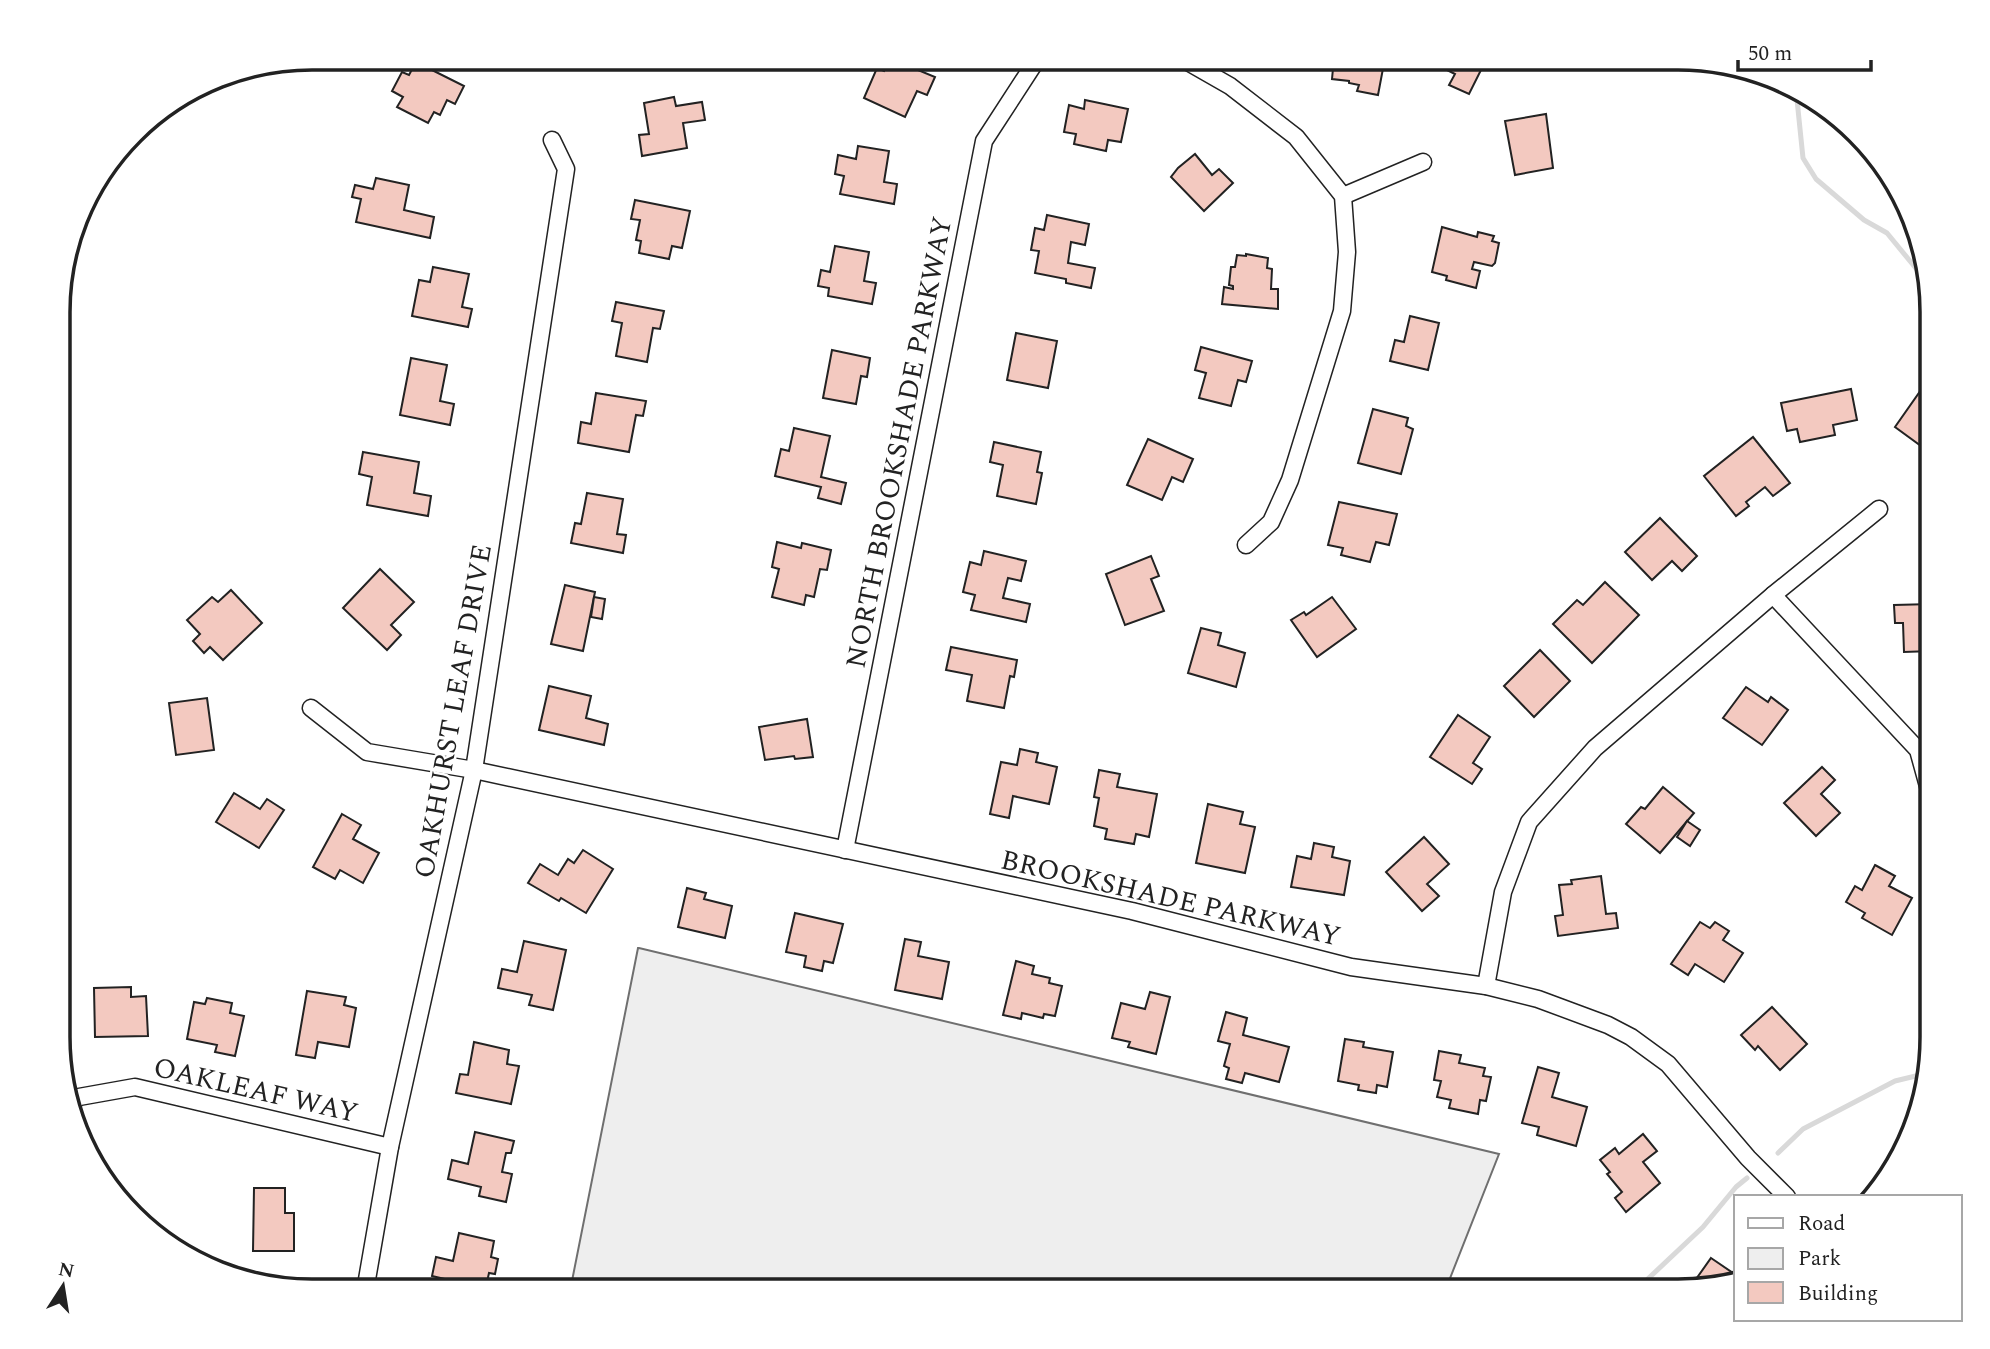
<svg xmlns="http://www.w3.org/2000/svg" width="1990" height="1349" font-family="Spectral,serif">
	<style>
		.green { fill: #eee; stroke: #6f6f6f; stroke-width: 2 }
		.lines { fill: none; stroke-linecap: round; stroke-linejoin: round }
		.stream { stroke: #d9d9d9; stroke-width: 5 }
		.building { fill: #f3c9c0; stroke: #222; stroke-width: 2 }
		.street-casing { stroke: #222; stroke-width: 19 }
		.street { stroke: #fff; stroke-width: 16 }
		.labels { text-anchor: middle; stroke-width: 5; stroke-linejoin: round; paint-order: stroke }
		.street-label { font-size: 28px; fill: #222; stroke: #fff }
		.rim { fill: none; stroke: #222; stroke-width: 3.5 }
	</style>
	<rect width="100%" height="100%" fill="#fff"/>
	<polygon class="green" points="638,948 639,948 1499,1154 1445,1291 570,1291"/>
	<g class="lines">
		<g class="stream">
			<polyline points="1796,90 1803,158 1816,179 1864,220 1887,233 1928,283"/>
			<polyline points="1778,1153 1803,1129 1895,1081 1928,1073"/>
			<polyline points="1635,1291 1703,1227 1736,1187 1747,1178"/>
		</g>
	</g>
	<g class="building">
		<polygon points="889,58 935,77 927,95 917,91 905,117 864,98 877,68 884,71"/>
		<polygon points="1334,58 1385,58 1378,95 1357,91 1359,85 1349,83 1349,81 1332,79"/>
		<polygon points="1430,58 1487,58 1469,94 1449,85 1455,74 1429,61"/>
		<polygon points="416,62 464,86 455,104 447,100 440,115 434,112 428,123 397,107 403,97 392,91 402,72 409,75"/>
		<polygon points="674,97 676,106 702,102 705,120 683,123 687,148 642,156 639,135 649,134 644,103"/>
		<polygon points="1085,100 1128,109 1121,142 1108,140 1106,151 1074,144 1076,134 1064,132 1069,105 1084,109"/>
		<polygon points="1546,114 1553,168 1515,175 1505,121"/>
		<polygon points="858,146 889,151 884,182 897,184 894,204 840,194 844,176 835,174 838,155 856,159"/>
		<polygon points="1195,154 1212,175 1219,169 1233,183 1204,211 1171,177 1178,168"/>
		<polygon points="376,178 409,185 404,210 434,217 430,238 356,222 361,199 352,197 355,185 373,189"/>
		<polygon points="635,200 690,211 682,248 672,246 669,259 639,253 641,241 636,240 640,220 631,219"/>
		<polygon points="1047,215 1089,224 1085,245 1071,242 1068,263 1095,268 1091,288 1066,283 1066,279 1035,273 1039,251 1031,250 1035,228 1044,230"/>
		<polygon points="1442,227 1477,237 1478,232 1494,236 1492,241 1499,243 1495,263 1492,266 1474,262 1472,269 1480,271 1476,288 1446,280 1447,276 1432,272"/>
		<polygon points="835,246 869,252 864,281 876,283 872,304 828,296 829,288 818,286 821,270 830,272"/>
		<polygon points="1246,254 1268,258 1267,268 1272,269 1271,289 1278,289 1278,309 1222,304 1224,287 1233,289 1233,286 1229,285 1231,267 1235,267 1237,255 1246,256"/>
		<polygon points="433,267 469,274 462,307 472,309 468,327 412,316 419,280 430,282"/>
		<polygon points="616,302 664,311 660,329 653,328 647,362 616,356 622,323 612,321"/>
		<polygon points="1410,316 1439,323 1428,370 1390,361 1395,340 1404,342"/>
		<polygon points="1016,333 1057,341 1048,388 1007,380"/>
		<polygon points="1201,347 1252,361 1246,382 1238,380 1231,406 1199,398 1206,373 1195,370"/>
		<polygon points="832,350 870,358 867,377 861,376 856,404 823,398"/>
		<polygon points="411,358 447,365 440,401 454,404 450,425 400,415"/>
		<polygon points="1851,389 1857,420 1833,425 1835,435 1800,442 1797,429 1787,431 1781,403"/>
		<polygon points="1921,390 1932,398 1932,454 1895,427"/>
		<polygon points="596,393 646,401 643,416 636,415 629,452 578,443 581,422 591,424"/>
		<polygon points="1373,409 1408,418 1406,426 1413,429 1401,474 1358,463"/>
		<polygon points="794,428 830,436 821,477 846,483 841,504 818,498 821,487 775,476 781,449 789,451"/>
		<polygon points="1753,437 1790,483 1773,496 1765,487 1746,502 1749,506 1736,516 1704,476"/>
		<polygon points="1148,439 1193,459 1183,482 1172,477 1162,500 1127,485"/>
		<polygon points="994,442 1041,452 1037,472 1042,473 1036,504 997,496 1003,465 990,462"/>
		<polygon points="363,452 419,462 414,493 431,496 428,516 367,505 372,477 359,474"/>
		<polygon points="587,493 623,499 617,534 626,535 623,553 571,543 575,523 581,524"/>
		<polygon points="1339,502 1397,514 1389,545 1376,542 1370,562 1341,555 1343,548 1328,545"/>
		<polygon points="1660,518 1697,556 1682,571 1672,561 1652,580 1625,552"/>
		<polygon points="777,542 801,548 802,543 831,550 827,570 820,569 814,597 806,595 804,605 772,597 779,569 772,567"/>
		<polygon points="984,551 1026,561 1021,581 1008,578 1003,598 1030,604 1026,622 971,610 975,595 963,592 970,562 981,565"/>
		<polygon points="1151,556 1159,576 1151,579 1164,611 1125,625 1106,574"/>
		<polygon points="380,569 414,602 391,625 401,635 387,650 343,608"/>
		<polygon points="1605,582 1639,615 1592,663 1553,624 1577,600 1583,605"/>
		<polygon points="565,585 595,592 583,651 551,644"/>
		<polygon points="231,590 262,623 223,660 210,647 204,653 193,641 200,634 187,620 212,597 218,602"/>
		<polygon points="594,597 605,599 602,619 591,617"/>
		<polygon points="1332,597 1356,629 1317,657 1291,620 1304,612 1306,615"/>
		<polygon points="1932,604 1932,651 1904,652 1903,623 1895,623 1894,605"/>
		<polygon points="1201,628 1221,633 1218,645 1245,653 1236,687 1188,673"/>
		<polygon points="951,647 1017,660 1014,677 1010,676 1004,708 967,701 972,675 946,670"/>
		<polygon points="1540,650 1570,681 1534,717 1504,686"/>
		<polygon points="549,686 591,696 586,718 608,724 604,745 539,730"/>
		<polygon points="1746,687 1768,702 1771,697 1788,710 1762,745 1723,718"/>
		<polygon points="207,698 214,750 176,755 169,703"/>
		<polygon points="1458,715 1490,737 1473,763 1482,769 1472,784 1430,757"/>
		<polygon points="807,719 813,757 795,759 794,756 765,760 759,727"/>
		<polygon points="1020,749 1038,753 1036,762 1057,767 1049,804 1013,796 1009,818 990,814 1001,762 1017,765"/>
		<polygon points="1822,767 1835,780 1821,794 1840,813 1816,836 1784,803"/>
		<polygon points="1099,770 1120,774 1117,787 1157,794 1149,837 1136,834 1134,844 1105,839 1107,829 1094,826 1099,798 1094,797"/>
		<polygon points="1663,787 1694,813 1660,853 1626,824 1641,807 1645,809"/>
		<polygon points="234,793 260,809 267,799 284,810 259,848 216,822"/>
		<polygon points="1208,804 1243,812 1240,824 1255,827 1245,873 1196,863"/>
		<polygon points="342,814 361,825 353,839 379,853 363,883 340,870 335,879 313,867"/>
		<polygon points="1687,821 1700,830 1690,846 1677,837"/>
		<polygon points="1424,837 1449,864 1427,884 1439,896 1422,911 1386,872"/>
		<polygon points="1314,843 1334,847 1332,857 1350,861 1344,895 1291,887 1297,856 1311,859"/>
		<polygon points="583,850 613,869 586,913 561,898 559,901 528,883 540,864 558,875 568,859 574,863"/>
		<polygon points="1875,865 1895,876 1889,886 1912,898 1892,935 1862,918 1865,913 1846,902 1855,886 1862,890"/>
		<polygon points="1601,876 1606,914 1616,913 1618,928 1558,936 1555,916 1563,915 1559,885 1572,884 1571,880"/>
		<polygon points="687,888 706,893 704,899 732,906 725,938 678,927"/>
		<polygon points="795,913 843,924 833,963 824,961 822,971 804,967 806,956 786,952"/>
		<polygon points="1700,922 1710,928 1715,922 1729,931 1723,940 1743,953 1724,982 1695,964 1688,975 1671,964"/>
		<polygon points="905,939 921,942 918,956 949,962 942,999 895,990"/>
		<polygon points="524,941 566,950 553,1010 529,1005 532,995 498,988 502,969 517,972"/>
		<polygon points="1016,961 1034,966 1032,974 1050,978 1049,983 1062,986 1055,1016 1044,1014 1043,1018 1022,1013 1021,1019 1003,1015"/>
		<polygon points="131,987 131,997 146,996 148,1036 95,1037 94,988"/>
		<polygon points="307,991 346,997 344,1005 356,1008 349,1047 318,1042 315,1058 296,1055"/>
		<polygon points="1150,992 1170,997 1156,1054 1128,1047 1130,1042 1112,1038 1121,1003 1145,1009"/>
		<polygon points="207,998 232,1003 230,1013 244,1016 235,1056 215,1052 217,1045 187,1039 194,1002 205,1004"/>
		<polygon points="1772,1007 1807,1044 1780,1070 1758,1046 1755,1050 1741,1035"/>
		<polygon points="1226,1012 1247,1018 1243,1035 1289,1047 1279,1082 1245,1073 1242,1083 1226,1079 1229,1068 1224,1066 1230,1044 1218,1041"/>
		<polygon points="1345,1039 1364,1042 1363,1047 1393,1052 1387,1087 1377,1085 1376,1093 1358,1090 1359,1085 1338,1081"/>
		<polygon points="474,1042 509,1050 507,1064 519,1066 511,1104 456,1093 460,1074 468,1075"/>
		<polygon points="1439,1051 1461,1055 1459,1063 1485,1068 1483,1076 1491,1077 1486,1101 1480,1100 1478,1114 1449,1108 1451,1100 1437,1097 1441,1081 1434,1080"/>
		<polygon points="1538,1067 1559,1073 1552,1097 1587,1107 1576,1146 1537,1135 1539,1127 1522,1123"/>
		<polygon points="475,1132 514,1141 511,1153 506,1153 502,1172 512,1174 506,1202 479,1196 481,1187 448,1179 452,1160 468,1164"/>
		<polygon points="1643,1134 1657,1151 1643,1162 1660,1183 1626,1212 1615,1198 1622,1192 1607,1174 1610,1172 1600,1160 1615,1148 1619,1154"/>
		<polygon points="254,1188 285,1188 285,1213 294,1213 294,1251 253,1251"/>
		<polygon points="459,1233 494,1241 491,1257 498,1259 495,1274 489,1273 485,1291 461,1289 462,1283 432,1276 436,1257 453,1261"/>
		<polygon points="1711,1258 1736,1275 1736,1278 1689,1289"/>
	</g>
	<g class="lines">
		<g class="street-casing">
			<g id="street">
				<polyline points="1181,58 1230,86 1296,137 1343,196 1347,252 1342,311 1290,480 1271,522 1246,545"/>
				<polyline points="1343,196 1423,162"/>
				<polyline points="1773,595 1918,750 1931,797"/>
				<polyline points="311,708 367,752 474,770 1132,911 1351,967 1486,986 1538,999 1608,1025 1631,1037 1668,1064 1748,1158 1787,1197"/>
				<polyline points="845,850 984,141 1038,58"/>
				<polyline points="1486,986 1503,892 1529,822 1595,748 1773,595 1879,509"/>
				<polyline points="71,1103 79,1097 135,1087 390,1147"/>
				<polyline points="365,1291 390,1147 474,770 566,169 552,140"/>
			</g>
		</g>
		<use href="#street" class="street"/>
	</g>
	<g class="labels">
		<g class="street-label">
			<text transform="translate(898 442) rotate(-79)" y="10">NORTH BROOKSHADE PARKWAY</text>
			<text transform="translate(452 711) rotate(-80)" y="10">OAKHURST LEAF DRIVE</text>
			<text transform="translate(1171 897) rotate(13)" y="10">BROOKSHADE PARKWAY</text>
			<text transform="translate(256 1089) rotate(13)" y="10">OAKLEAF WAY</text>
		</g>
	</g>
	<path d="M0 0H1990V1349H0ZM312 70H1678A242 242 0 0 1 1920 312V1037A242 242 0 0 1 1678 1279H312A242 242 0 0 1 70 1037V312A242 242 0 0 1 312 70Z" fill="#fff" fill-rule="evenodd"/>
	<path class="rim" d="M312 70H1678A242 242 0 0 1 1920 312V1037A242 242 0 0 1 1678 1279H312A242 242 0 0 1 70 1037V312A242 242 0 0 1 312 70Z"/>
	<rect x="1734" y="1195" width="228" height="126" fill="#ffffff" stroke="#a7a7a7" stroke-width="2"/>
	<rect x="1748" y="1218" width="35" height="10" fill="#ffffff" stroke="#a7a7a7" stroke-width="2"/>
	<text x="1798" y="1230" font-size="21" fill="#222222">Road</text>
	<rect x="1748" y="1248" width="35" height="21" fill="#eeeeee" stroke="#a7a7a7" stroke-width="2"/>
	<text x="1798" y="1265" font-size="21" fill="#222222">Park</text>
	<rect x="1748" y="1282" width="35" height="21" fill="#f3c9c0" stroke="#a7a7a7" stroke-width="2"/>
	<text x="1798" y="1300" font-size="21" fill="#222222">Building</text>
	<g transform="translate(63 1286) rotate(12)" stroke="#ffffff" stroke-width="5" paint-order="stroke">
	<path d="M0-5L12 26L0 18L-12 26Z" fill="#222222"/>
	<text y="-10" font-size="19" font-weight="bold" text-anchor="middle" fill="#222222">N</text>
	</g>
	<path d="M1738 60v10h133v-10" fill="none" stroke="#222222" stroke-width="3.5"/>
	<text x="1748" y="60" font-size="21" fill="#222222" stroke="#ffffff" stroke-width="5" paint-order="stroke">50 m</text>
</svg>
